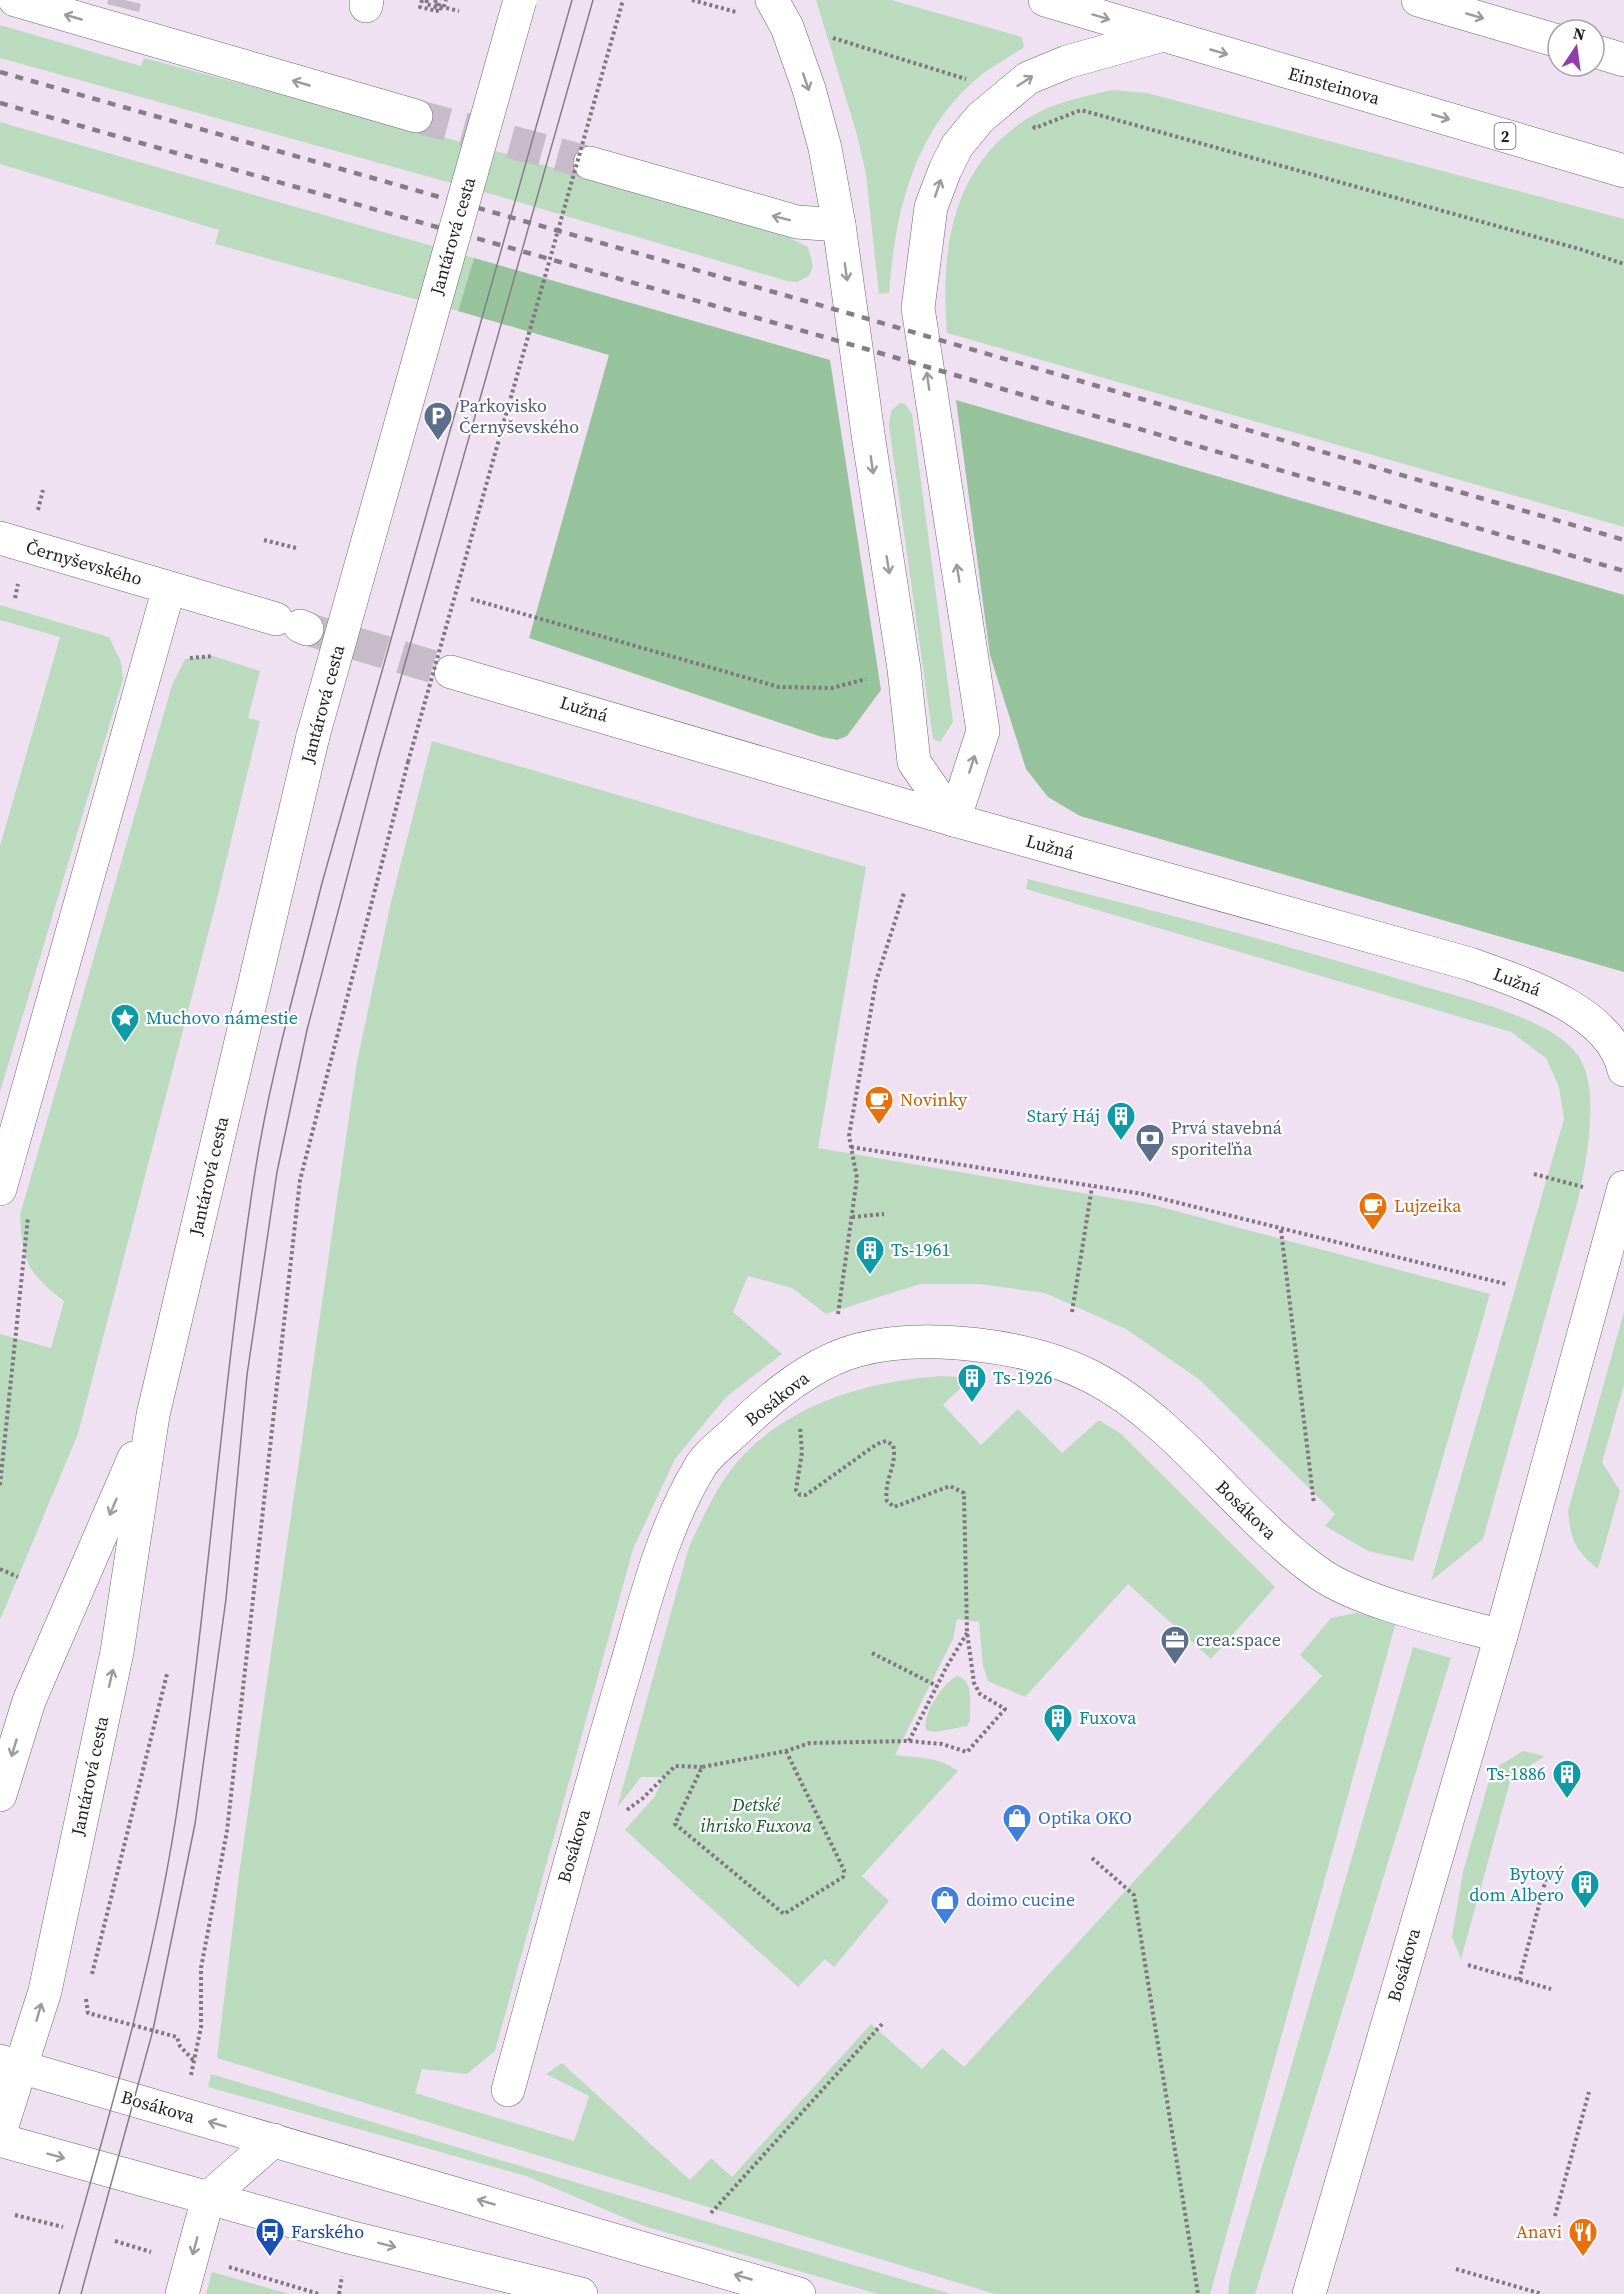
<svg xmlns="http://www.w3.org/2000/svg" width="1624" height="2294" font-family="'Source Serif 4',serif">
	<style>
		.green { fill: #badbbe }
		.forest { fill: #96c29c }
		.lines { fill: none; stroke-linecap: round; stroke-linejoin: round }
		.minor-tunnel { stroke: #c7bac9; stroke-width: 33; stroke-dasharray: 33 16; stroke-linecap: butt }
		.minor-casing { stroke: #716472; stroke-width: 34 }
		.major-casing { stroke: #716472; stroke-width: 34 }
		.highway-casing { stroke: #716472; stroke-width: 34 }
		.path { stroke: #807681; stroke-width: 4; stroke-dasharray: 3 3; stroke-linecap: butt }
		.minor { stroke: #fff; stroke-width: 33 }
		.major { stroke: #fff; stroke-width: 33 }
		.highway { stroke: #fff; stroke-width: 33 }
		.tram { stroke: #867c87; stroke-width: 1.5 }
		.rail { stroke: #867c87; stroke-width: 4.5; stroke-dasharray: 8 8; stroke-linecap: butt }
		.minor-bridge-casing { stroke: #716472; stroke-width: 34; stroke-linecap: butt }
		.path-bridge { stroke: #807681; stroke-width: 4; stroke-dasharray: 3 3; stroke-linecap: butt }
		.minor-bridge { stroke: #fff; stroke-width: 33 }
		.oneway { stroke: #9c9a9c }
		.labels { text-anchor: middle; stroke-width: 4.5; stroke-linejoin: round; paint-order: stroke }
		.shield { fill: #fff; stroke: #666266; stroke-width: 1.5 }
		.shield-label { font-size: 16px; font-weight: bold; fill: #241e24 }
		.street-label { font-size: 18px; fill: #241e24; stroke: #fff }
		.service-label { font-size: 18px; fill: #4e5e75; stroke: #fff; text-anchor: start }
		.culture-label { font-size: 18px; fill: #0d838f; stroke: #fff; text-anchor: start }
		.food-label { font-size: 18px; fill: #c56008; stroke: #fff; text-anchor: start }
		.park-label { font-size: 18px; font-style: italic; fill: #155727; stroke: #fff }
		.shop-label { font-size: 18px; fill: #366cbe; stroke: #fff; text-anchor: start }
		.transit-label { font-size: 18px; fill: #164399; stroke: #fff; text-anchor: start }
	</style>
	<rect width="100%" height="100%" fill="#f0e1f2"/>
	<g class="green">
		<path d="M816 0H891L1022 37 1024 47C1008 58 989 68 974 81 912 135 895 216 889 293L879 294 866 174 856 131Z"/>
		<polygon points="0,25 141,66 144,58 503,153 786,236 808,247 813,266 809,276 797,282 787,281 491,194 0,58"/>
		<path d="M1112 90 1147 93 1624 219V527L947 333C940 244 953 160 1037 113 1060 101 1087 96 1112 90Z"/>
		<polygon points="0,122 474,258 458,311 215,244 219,230 0,164"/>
		<polygon points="900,403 905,404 912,414 953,722 940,742 933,739 889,426 891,411"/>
		<polygon points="0,605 109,637 121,662 123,679 0,1092 0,846 60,637 0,620"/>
		<path d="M213 656 260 671 248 718 260 721 215 907 78 1434 0 1620V1334L51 1348 64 1301C26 1272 23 1262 20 1215L172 685 185 659Z"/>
		<polygon points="432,741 866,867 818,1148 1153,1205 1490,1294 1413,1561 1368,1551 1325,1526 1335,1514 1200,1380 1126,1329 1045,1293 980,1284 920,1284 826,1314 792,1288 748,1276 733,1312 782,1354 726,1397 675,1459 633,1549 495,2051 467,2074 422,2069 415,2093 574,2141 589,2096 546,2074 562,2063 690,2180 711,2158 732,2177 871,2024 922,2069 942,2048 964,2067 1322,1676 1300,1655 1331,1618 1356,1613 1396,1622 1210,2294 995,2294 217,2058 240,1867 357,1062 391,902"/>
		<path d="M1028 879C1156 911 1283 944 1409 982 1454 996 1549 1016 1577 1054 1602 1087 1586 1163 1578 1200L1483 1539 1431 1581 1564 1119 1559 1087 1546 1058 1511 1032 1026 889Z"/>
		<path d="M1624 1312V1385L1602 1462 1620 1491 1598 1569C1575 1550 1571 1541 1568 1511Z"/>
		<path d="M942 1376 971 1378 943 1405 981 1445 1018 1409 1062 1453 1099 1420 1120 1433 1275 1587 1211 1659 1128 1584 1025 1697 988 1681 983 1666 979 1622 957 1619 953 1639 895 1755C918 1758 938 1756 958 1771L862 1876 889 1901 834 1967 825 1959 798 1987 625 1830 655 1796 663 1777H641L617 1808 689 1547C700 1523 711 1499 725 1478 773 1408 862 1381 942 1376Z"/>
		<polygon points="1413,1647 1451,1658 1255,2294 1228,2294 1230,2277"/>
		<path d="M957 1676C975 1680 969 1705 970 1721L967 1726 935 1732 926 1730C922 1714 943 1683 957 1676Z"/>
		<polygon points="1523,1751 1545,1756 1518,1773 1510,1782 1461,1959 1452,1937 1463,1872 1492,1770"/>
		<polygon points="211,2074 951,2294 878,2294 644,2226 526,2176 208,2087"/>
		<polygon points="212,2272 289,2294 206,2294"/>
	</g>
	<g class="forest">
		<polygon points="474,258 830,360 881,690 847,736 837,740 822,737 529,638 609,355 458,311"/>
		<polygon points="956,400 1624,595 1624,972 1080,816 1048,797 1026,769 990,655"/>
	</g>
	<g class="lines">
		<g class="minor-tunnel">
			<polyline points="123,8 125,0"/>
			<polyline points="416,116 590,163"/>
			<polyline points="307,629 451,672"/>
		</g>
		<g class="minor-casing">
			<g id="minor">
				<polyline points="15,0 416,116"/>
				<polyline points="772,0 787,27 809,89 825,148 839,225 869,441 904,669 914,762 954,820"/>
				<polyline points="366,6 367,0"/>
				<polyline points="590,163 797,222 839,225"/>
				<polyline points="0,538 276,619"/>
				<polyline points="300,626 307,629"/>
				<path d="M451 672 954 820 1470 964C1520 982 1611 1010 1624 1070"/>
				<polyline points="954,820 983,731 918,308 931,207 945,170 957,146 980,118 1028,78 1067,62 1163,35"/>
				<polyline points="0,1189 169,588"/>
				<polyline points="0,1795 29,1701 134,1458"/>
				<polyline points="0,2061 799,2294"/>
				<path d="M508 2090C545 1955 581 1819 621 1684 643 1611 660 1533 700 1467 709 1452 727 1440 739 1428 772 1396 813 1362 858 1350 924 1332 1031 1345 1092 1377 1179 1422 1239 1517 1320 1574 1362 1603 1450 1622 1501 1636"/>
				<polyline points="0,2132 45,1991 117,1652 153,1415 313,736"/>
				<polyline points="0,2140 349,2237 581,2294"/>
				<polyline points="182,2294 208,2198 274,2140"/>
				<polyline points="1309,2294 1501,1636 1624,1187"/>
			</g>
		</g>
		<g class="major-casing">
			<polyline id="major" points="1045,0 1624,171"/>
		</g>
		<g class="highway-casing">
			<g id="highway">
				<polyline points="1418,0 1558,41"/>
				<polyline points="1594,51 1624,60"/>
			</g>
		</g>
		<g class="path">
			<polyline points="422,0 420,7 437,11 440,0"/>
			<polyline points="427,0 426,4 443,9 446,0"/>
			<polyline points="436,0 434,5 459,11"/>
			<polyline points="692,0 736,12"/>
			<polyline points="833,38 966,79"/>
			<polyline points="1033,126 1035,128 1081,110 1583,250 1624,264"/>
			<polyline points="38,510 43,490"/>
			<polyline points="264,540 296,548"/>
			<polyline points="15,598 18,584"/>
			<polyline points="471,599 779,687 832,688 866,679"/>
			<polyline points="190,658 213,656"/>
			<polyline points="851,1147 1143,1194 1506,1284"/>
			<polyline points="1534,1174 1583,1187"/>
			<polyline points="852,1217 884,1214"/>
			<polyline points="1281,1230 1314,1504"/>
			<polyline points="1072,1312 1092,1187"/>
			<polyline points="838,1314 857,1178 849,1136 876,981 904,893"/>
			<polyline points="0,1485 28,1217"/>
			<polyline points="0,1569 18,1577"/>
			<polyline points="872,1653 937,1686"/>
			<polyline points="909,1741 947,1666 967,1633"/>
			<path d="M786 1751 844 1870 843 1877 784 1914 675 1824 702 1767 786 1751 810 1743 909 1741 942 1744 967 1752 1005 1709 980 1694 974 1683 967 1632 964 1493 950 1486 894 1507 887 1501C883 1482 898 1464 893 1445L886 1441 877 1444 806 1495H800L796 1490 802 1452 800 1426"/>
			<polyline points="627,1810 643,1798 675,1766 702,1767"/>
			<polyline points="1092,1858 1134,1895 1198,2294"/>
			<polyline points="1468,1965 1551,1989"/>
			<polyline points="92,1974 167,1674"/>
			<polyline points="1519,1980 1546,1879 1553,1880"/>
			<polyline points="86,1999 88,2013 177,2037 180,2046 194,2061"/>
			<polyline points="191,2075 201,2027 201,1968 227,1831 300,1180 408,762"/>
			<polyline points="711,2213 882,2024"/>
			<polyline points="15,2215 63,2227"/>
			<polyline points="1555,2216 1589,2092"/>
			<polyline points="115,2241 151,2252"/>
			<polyline points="229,2267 319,2294"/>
			<polyline points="1456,2269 1542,2294"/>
			<polyline points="339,2294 342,2276"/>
		</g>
		<use href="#minor" class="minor"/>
		<use href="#major" class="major"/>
		<use href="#highway" class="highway"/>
		<g class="tram">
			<path d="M59 2294C103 2137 151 1979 176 1817 208 1603 222 1386 255 1172 270 1075 298 979 322 883L572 0"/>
			<polyline points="81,2294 153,2030 195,1824 226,1599 247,1375 277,1172 307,1030 379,755 593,0"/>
		</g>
		<g class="rail">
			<polyline points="0,72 851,314 1624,540"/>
			<polyline points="0,103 856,346 1624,571"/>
		</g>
		<g class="minor-bridge-casing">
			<polyline id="minor-bridge" points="313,736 520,0"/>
		</g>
		<polyline class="path-bridge" points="408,762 623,0"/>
		<use href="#minor-bridge" class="minor-bridge"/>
	</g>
	<defs><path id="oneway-shaft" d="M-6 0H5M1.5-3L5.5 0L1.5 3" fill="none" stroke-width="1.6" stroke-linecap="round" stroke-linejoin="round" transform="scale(1.5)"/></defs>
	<g class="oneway">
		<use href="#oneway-shaft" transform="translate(1475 16) rotate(16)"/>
		<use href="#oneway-shaft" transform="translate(73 17) rotate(-164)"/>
		<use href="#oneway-shaft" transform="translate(1101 17) rotate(17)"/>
		<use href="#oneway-shaft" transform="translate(1219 52) rotate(16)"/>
		<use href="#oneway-shaft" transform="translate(1025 81) rotate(-33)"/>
		<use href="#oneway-shaft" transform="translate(806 82) rotate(71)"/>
		<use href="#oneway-shaft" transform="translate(301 83) rotate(-164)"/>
		<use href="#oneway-shaft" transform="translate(1441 117) rotate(16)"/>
		<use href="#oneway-shaft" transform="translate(938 188) rotate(-71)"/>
		<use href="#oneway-shaft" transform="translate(781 218) rotate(-166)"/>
		<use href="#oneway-shaft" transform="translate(846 272) rotate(82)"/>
		<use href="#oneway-shaft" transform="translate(928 381) rotate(-98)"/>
		<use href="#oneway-shaft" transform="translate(872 465) rotate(82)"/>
		<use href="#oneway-shaft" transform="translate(888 565) rotate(81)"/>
		<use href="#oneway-shaft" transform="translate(958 573) rotate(-99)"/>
		<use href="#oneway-shaft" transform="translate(972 764) rotate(-72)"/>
		<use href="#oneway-shaft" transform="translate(113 1507) rotate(113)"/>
		<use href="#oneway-shaft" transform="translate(111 1678) rotate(-77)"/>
		<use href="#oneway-shaft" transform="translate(14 1748) rotate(107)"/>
		<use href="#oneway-shaft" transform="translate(39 2012) rotate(-74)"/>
		<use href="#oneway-shaft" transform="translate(217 2124) rotate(-164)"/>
		<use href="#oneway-shaft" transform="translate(56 2156) rotate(15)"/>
		<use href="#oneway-shaft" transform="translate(486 2202) rotate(-164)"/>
		<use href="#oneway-shaft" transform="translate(387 2245) rotate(14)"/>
		<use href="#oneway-shaft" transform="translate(195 2246) rotate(105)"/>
		<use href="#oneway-shaft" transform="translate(743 2277) rotate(-164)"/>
	</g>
	<defs>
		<g id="parking-pin" transform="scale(1.5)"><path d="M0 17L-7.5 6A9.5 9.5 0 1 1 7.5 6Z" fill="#5c6f8a" stroke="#fff"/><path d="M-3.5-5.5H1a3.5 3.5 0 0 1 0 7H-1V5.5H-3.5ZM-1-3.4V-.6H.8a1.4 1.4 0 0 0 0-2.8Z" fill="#fff"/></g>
		<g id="sight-pin" transform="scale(1.5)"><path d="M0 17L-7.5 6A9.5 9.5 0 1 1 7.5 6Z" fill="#0f9aa8" stroke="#fff"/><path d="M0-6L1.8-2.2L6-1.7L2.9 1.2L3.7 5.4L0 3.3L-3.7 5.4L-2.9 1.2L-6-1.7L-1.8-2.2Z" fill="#fff"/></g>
		<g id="cafe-pin" transform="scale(1.5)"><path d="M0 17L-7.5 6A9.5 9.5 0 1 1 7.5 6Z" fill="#e8710a" stroke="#fff"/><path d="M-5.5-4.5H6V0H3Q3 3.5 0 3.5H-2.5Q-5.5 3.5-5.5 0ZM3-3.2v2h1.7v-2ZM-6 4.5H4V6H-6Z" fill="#fff"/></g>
		<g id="building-pin" transform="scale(1.5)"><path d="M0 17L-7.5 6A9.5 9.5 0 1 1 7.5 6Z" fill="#0f9aa8" stroke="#fff"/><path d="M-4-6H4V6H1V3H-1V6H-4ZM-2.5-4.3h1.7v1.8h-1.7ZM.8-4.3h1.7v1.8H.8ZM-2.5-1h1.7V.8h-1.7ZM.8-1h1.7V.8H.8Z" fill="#fff"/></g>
		<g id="bank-pin" transform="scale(1.5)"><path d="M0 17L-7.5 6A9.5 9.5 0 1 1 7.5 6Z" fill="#5c6f8a" stroke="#fff"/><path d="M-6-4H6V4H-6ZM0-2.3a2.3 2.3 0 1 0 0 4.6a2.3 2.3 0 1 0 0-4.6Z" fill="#fff"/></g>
		<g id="office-pin" transform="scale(1.5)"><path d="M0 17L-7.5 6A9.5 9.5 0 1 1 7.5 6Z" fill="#5c6f8a" stroke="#fff"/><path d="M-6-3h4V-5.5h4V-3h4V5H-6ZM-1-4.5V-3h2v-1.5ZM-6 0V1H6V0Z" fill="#fff"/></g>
		<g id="shop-pin" transform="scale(1.5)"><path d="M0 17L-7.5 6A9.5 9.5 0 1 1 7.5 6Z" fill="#3f7fe0" stroke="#fff"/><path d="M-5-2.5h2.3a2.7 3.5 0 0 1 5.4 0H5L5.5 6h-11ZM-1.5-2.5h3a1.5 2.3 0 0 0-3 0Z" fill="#fff"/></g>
		<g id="bus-pin" transform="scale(1.5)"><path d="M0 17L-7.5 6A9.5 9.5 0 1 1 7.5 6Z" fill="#1a4fb4" stroke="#fff"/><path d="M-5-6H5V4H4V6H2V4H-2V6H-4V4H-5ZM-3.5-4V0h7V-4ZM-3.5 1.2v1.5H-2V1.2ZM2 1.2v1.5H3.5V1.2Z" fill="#fff"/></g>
		<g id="restaurant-pin" transform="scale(1.5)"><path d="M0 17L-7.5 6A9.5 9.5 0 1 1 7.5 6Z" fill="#e8710a" stroke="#fff"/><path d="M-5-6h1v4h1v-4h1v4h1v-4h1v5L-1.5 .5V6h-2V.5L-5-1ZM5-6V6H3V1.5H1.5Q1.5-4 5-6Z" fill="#fff"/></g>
	</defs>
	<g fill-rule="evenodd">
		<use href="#parking-pin" x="438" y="416"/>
		<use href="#sight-pin" x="125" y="1018"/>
		<use href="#cafe-pin" x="879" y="1100"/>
		<use href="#building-pin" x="1121" y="1116"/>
		<use href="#bank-pin" x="1150" y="1138"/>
		<use href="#cafe-pin" x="1373" y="1206"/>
		<use href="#building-pin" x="870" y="1250"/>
		<use href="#building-pin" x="972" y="1378"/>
		<use href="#office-pin" x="1175" y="1640"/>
		<use href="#building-pin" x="1058" y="1718"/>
		<use href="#building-pin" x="1567" y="1774"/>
		<use href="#shop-pin" x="1017" y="1818"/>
		<use href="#building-pin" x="1585" y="1884"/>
		<use href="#shop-pin" x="945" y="1900"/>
		<use href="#bus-pin" x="270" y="2232"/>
		<use href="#restaurant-pin" x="1583" y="2232"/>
	</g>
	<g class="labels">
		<rect class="shield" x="1494.5" y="123" width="21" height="26" rx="4.5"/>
		<g class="shield-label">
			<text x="1505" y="142">2</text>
		</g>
		<g class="street-label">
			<text transform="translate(1334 86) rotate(16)" y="6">Einsteinova</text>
			<text transform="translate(453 236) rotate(-74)" y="6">Jantárová cesta</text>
			<text transform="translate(84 563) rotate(16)" y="6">Černyševského</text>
			<text transform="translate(323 704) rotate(-75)" y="6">Jantárová cesta</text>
			<text transform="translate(584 709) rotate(17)" y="6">Lužná</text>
			<text transform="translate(1050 847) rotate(16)" y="6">Lužná</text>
			<text transform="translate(1517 982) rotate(21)" y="6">Lužná</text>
			<text transform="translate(209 1176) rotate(-77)" y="6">Jantárová cesta</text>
			<text transform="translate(777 1399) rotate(-38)" y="6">Bosákova</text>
			<text transform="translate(1246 1510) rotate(44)" y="6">Bosákova</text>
			<text transform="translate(90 1776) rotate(-78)" y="6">Jantárová cesta</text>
			<text transform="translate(574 1846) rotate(-74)" y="6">Bosákova</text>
			<text transform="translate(1404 1965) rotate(-74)" y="6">Bosákova</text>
			<text transform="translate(158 2107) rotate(16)" y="6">Bosákova</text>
		</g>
		<g class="service-label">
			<text x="459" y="412">Parkovisko<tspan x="459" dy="21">Černyševského</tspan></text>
			<text x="1171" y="1134">Prvá stavebná<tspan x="1171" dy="21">sporiteľňa</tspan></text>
			<text x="1196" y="1646">crea:space</text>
		</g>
		<g class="culture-label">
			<text x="146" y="1024">Muchovo námestie</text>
			<text x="1100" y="1122" text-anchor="end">Starý Háj</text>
			<text x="891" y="1256">Ts-1961</text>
			<text x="993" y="1384">Ts-1926</text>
			<text x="1079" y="1724">Fuxova</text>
			<text x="1546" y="1780" text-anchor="end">Ts-1886</text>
			<text x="1564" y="1880" text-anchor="end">Bytový<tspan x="1564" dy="21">dom Albero</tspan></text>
		</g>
		<g class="food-label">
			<text x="900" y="1106">Novinky</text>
			<text x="1394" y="1212">Lujzeika</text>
			<text x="1562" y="2238" text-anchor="end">Anavi</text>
		</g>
		<g class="park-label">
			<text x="756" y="1811">Detské<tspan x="756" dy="21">ihrisko Fuxova</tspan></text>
		</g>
		<g class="shop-label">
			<text x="1038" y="1824">Optika OKO</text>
			<text x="966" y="1906">doimo cucine</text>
		</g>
		<g class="transit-label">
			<text x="291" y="2238">Farského</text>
		</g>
	</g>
	<g transform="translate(1576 48) rotate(13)"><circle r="28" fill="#ffffff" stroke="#a7a5a7" stroke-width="1.5"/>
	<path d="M0-4.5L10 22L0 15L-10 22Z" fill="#913eac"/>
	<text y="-9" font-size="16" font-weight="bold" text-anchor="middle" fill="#241e24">N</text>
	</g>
</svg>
